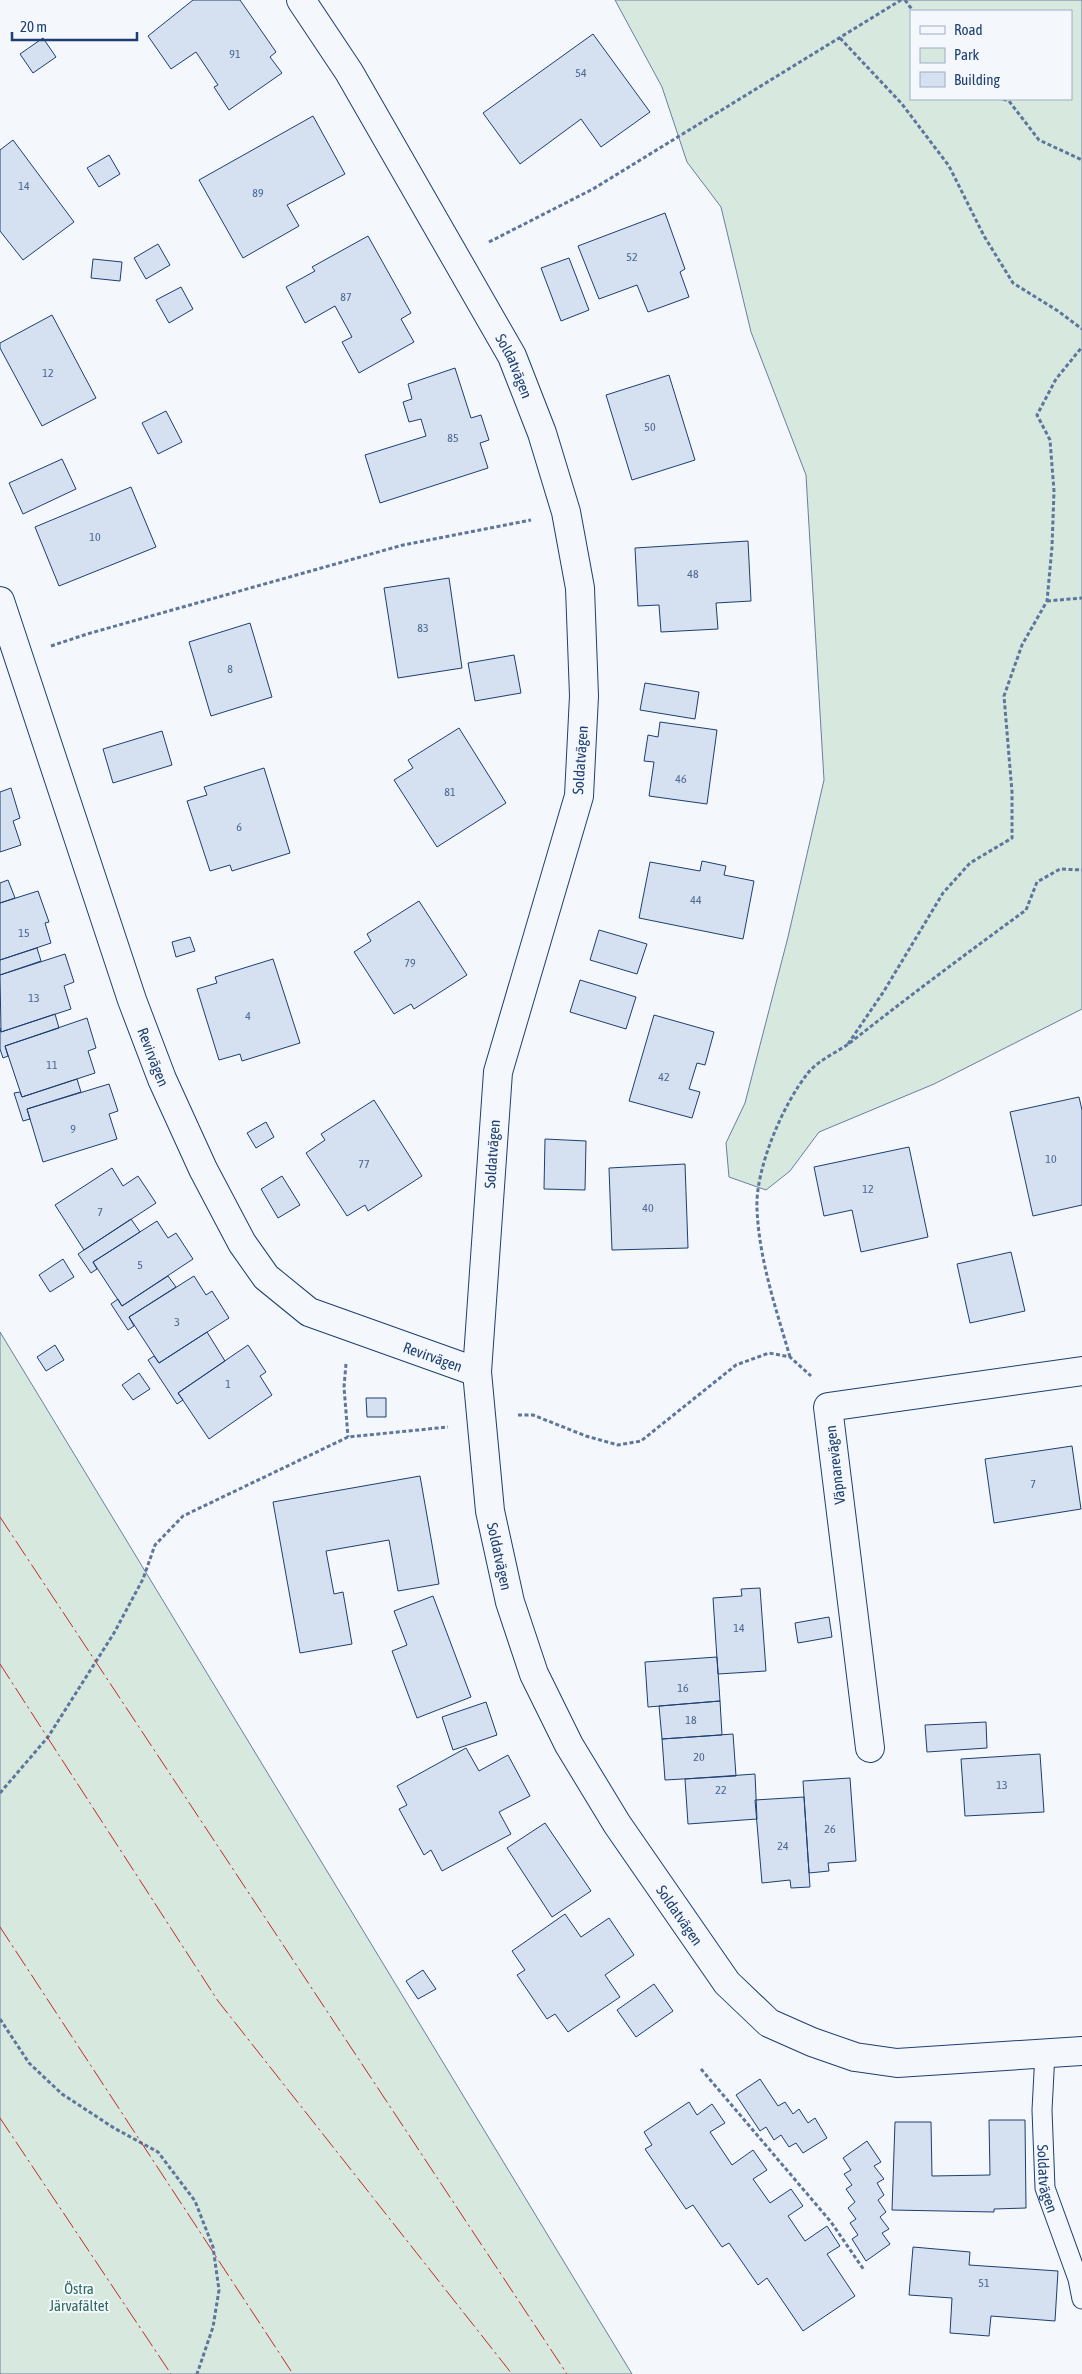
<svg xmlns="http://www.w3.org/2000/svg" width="1082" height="2374" font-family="'Asap Condensed',sans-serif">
<rect width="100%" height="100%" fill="#f4f7fb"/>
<!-- green -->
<path fill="#d7e8df" stroke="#687fa3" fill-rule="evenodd" d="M 615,0 L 1082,0 L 1082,1009 L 934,1084 L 819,1132 L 790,1171 L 766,1190 L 729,1177 L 726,1143 L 745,1103 L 788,937 L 824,780 L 806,475 L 751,332 L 721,207 L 687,162 L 662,87 ZM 911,11 L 1071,11 L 1071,99 L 911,99 Z
M 0,1332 L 48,1411 L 632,2374 L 0,2374 Z"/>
<!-- building -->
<path fill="#d5e0f0" stroke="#1d3f73" d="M 193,0 L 240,0 L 276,52 L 270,57 L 282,73 L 229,110 L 214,87 L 218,85 L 196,52 L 171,69 L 148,36 Z
M 593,34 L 650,112 L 601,147 L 581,119 L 520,164 L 483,113 Z
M 43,38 L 56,57 L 33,73 L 20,54 Z
M 313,116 L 345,174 L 287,205 L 299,226 L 243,258 L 199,180 Z
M 13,140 L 74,222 L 23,260 L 0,231 L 0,150 Z
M 109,155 L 120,174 L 99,187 L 87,168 Z
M 665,213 L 685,269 L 680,272 L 689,297 L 648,312 L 637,285 L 599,299 L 578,246 Z
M 368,236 L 411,313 L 401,319 L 414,342 L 359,373 L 342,342 L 352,337 L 335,306 L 305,323 L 286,287 L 315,271 L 312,267 Z
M 158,244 L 170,265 L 146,279 L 134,258 Z
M 569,258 L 589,310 L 561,321 L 541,268 Z
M 93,259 L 122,262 L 120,281 L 91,278 Z
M 181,287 L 193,309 L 169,323 L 156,300 Z
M 52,315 L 96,398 L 42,426 L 0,348 L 0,343 Z
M 455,368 L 471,418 L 481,415 L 489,440 L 480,443 L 488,468 L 380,503 L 365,455 L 426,436 L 421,419 L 409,422 L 403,402 L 412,399 L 408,384 Z
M 669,375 L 695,460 L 632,480 L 606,395 Z
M 166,411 L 182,442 L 158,454 L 142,423 Z
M 62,459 L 76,489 L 23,514 L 9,483 Z
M 131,487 L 156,547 L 59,586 L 35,527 Z
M 748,541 L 751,601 L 716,603 L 718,629 L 661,632 L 659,605 L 638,606 L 635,548 Z
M 449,578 L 462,668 L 398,678 L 384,588 Z
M 250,623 L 272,697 L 211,716 L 189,642 Z
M 514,655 L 521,693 L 475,701 L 468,663 Z
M 645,683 L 699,692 L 695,719 L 640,710 Z
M 660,722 L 717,730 L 707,804 L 649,796 L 654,762 L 644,761 L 648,735 L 658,737 Z
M 459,728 L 506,803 L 437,847 L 394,780 L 413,768 L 408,760 Z
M 162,731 L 172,765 L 113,783 L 103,749 Z
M 264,768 L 290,853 L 232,871 L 230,865 L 210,871 L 187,801 L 207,795 L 204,787 Z
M 11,788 L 20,818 L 13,821 L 21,845 L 0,852 L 0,792 Z
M 702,861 L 726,866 L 724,875 L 754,881 L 743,939 L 639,918 L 650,862 L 700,871 Z
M 8,880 L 15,898 L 0,903 L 0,883 Z
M 38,891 L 49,922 L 45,923 L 51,943 L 0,960 L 0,903 Z
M 419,901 L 467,975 L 414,1009 L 411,1004 L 394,1014 L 354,952 L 371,941 L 367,934 Z
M 599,930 L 647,944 L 637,974 L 590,960 Z
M 190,937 L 195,951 L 176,957 L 172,942 Z
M 37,948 L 41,961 L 0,975 L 0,960 Z
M 65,954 L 74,982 L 64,986 L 71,1009 L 1,1032 L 0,975 Z
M 273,959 L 300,1043 L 242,1061 L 240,1054 L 219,1060 L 197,989 L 217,983 L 215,977 Z
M 580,980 L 636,997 L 626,1029 L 570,1012 Z
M 55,1014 L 59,1028 L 5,1046 L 8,1056 L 3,1058 L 0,1049 L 0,1028 L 1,1032 Z
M 654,1015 L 714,1032 L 705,1065 L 697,1063 L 689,1089 L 700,1092 L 692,1118 L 629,1101 Z
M 87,1018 L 96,1048 L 88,1051 L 95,1073 L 22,1097 L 5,1046 Z
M 77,1079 L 81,1092 L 27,1109 L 30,1119 L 23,1121 L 14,1093 L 20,1092 L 22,1097 Z
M 109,1084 L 118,1111 L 109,1114 L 117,1139 L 43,1162 L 27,1109 Z
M 1079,1097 L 1082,1110 L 1082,1205 L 1033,1216 L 1010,1112 Z
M 374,1100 L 422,1176 L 368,1211 L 365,1205 L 347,1216 L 306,1153 L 325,1140 L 321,1134 Z
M 266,1122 L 274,1137 L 256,1148 L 247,1133 Z
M 545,1139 L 586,1141 L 585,1190 L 544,1189 Z
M 909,1147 L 928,1237 L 861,1252 L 852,1210 L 824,1216 L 814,1167 Z
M 685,1164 L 688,1248 L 612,1250 L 609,1168 Z
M 112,1168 L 123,1186 L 138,1176 L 156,1203 L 84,1250 L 55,1205 Z
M 282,1176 L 300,1205 L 278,1218 L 261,1189 Z
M 131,1219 L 140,1232 L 93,1262 L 97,1269 L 91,1273 L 78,1254 Z
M 157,1221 L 168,1238 L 176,1233 L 193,1259 L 122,1306 L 93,1262 Z
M 1011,1252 L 1025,1311 L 970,1323 L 957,1264 Z
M 63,1259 L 74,1277 L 50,1292 L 39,1275 Z
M 168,1276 L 176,1287 L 129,1317 L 134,1326 L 128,1330 L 111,1304 L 118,1299 L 122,1306 Z
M 194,1276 L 206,1295 L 212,1291 L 229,1318 L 159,1363 L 129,1317 Z
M 207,1332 L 225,1361 L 178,1393 L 183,1400 L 177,1404 L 148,1360 L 154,1356 L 159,1363 Z
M 55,1345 L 64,1360 L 46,1371 L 37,1357 Z
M 248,1345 L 266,1372 L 260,1376 L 272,1395 L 209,1439 L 178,1393 Z
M 139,1373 L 150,1389 L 133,1400 L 122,1385 Z
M 366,1398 L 386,1398 L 386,1417 L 367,1417 Z
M 1072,1446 L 1081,1509 L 994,1523 L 985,1459 Z
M 420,1476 L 439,1584 L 398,1591 L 389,1540 L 326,1551 L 334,1594 L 343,1592 L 352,1644 L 300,1653 L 273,1502 Z
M 760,1588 L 766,1671 L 718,1674 L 713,1598 L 742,1596 L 741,1589 Z
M 433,1596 L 471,1697 L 417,1718 L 392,1651 L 407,1645 L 394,1611 Z
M 829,1617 L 832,1637 L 798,1643 L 795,1623 Z
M 717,1657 L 720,1701 L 648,1707 L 645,1662 Z
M 720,1701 L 722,1735 L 662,1739 L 659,1706 Z
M 486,1702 L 497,1735 L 453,1750 L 442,1717 Z
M 986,1722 L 987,1748 L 927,1752 L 925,1725 Z
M 733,1734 L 736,1776 L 665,1780 L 662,1739 Z
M 466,1748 L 479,1771 L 508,1755 L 530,1796 L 499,1812 L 511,1834 L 442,1871 L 431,1850 L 424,1855 L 399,1809 L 407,1805 L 397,1786 Z
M 1040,1754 L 1044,1812 L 965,1816 L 961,1759 Z
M 755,1774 L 757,1819 L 688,1824 L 685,1779 Z
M 850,1778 L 856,1861 L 828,1863 L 829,1871 L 809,1873 L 803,1781 Z
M 804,1797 L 810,1887 L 791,1888 L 790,1880 L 762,1883 L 755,1800 Z
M 545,1823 L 591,1891 L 552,1917 L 507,1848 Z
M 565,1914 L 581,1937 L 609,1918 L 634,1955 L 605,1975 L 620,1997 L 568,2032 L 555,2014 L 547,2019 L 517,1975 L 525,1970 L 512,1951 Z
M 423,1970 L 436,1989 L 418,1999 L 406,1981 Z
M 654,1984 L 673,2011 L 636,2037 L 617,2010 Z
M 760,2079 L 778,2106 L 785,2102 L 793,2114 L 799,2109 L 808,2123 L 815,2118 L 827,2138 L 803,2153 L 796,2143 L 789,2147 L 781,2135 L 774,2140 L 766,2127 L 760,2131 L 736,2095 Z
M 689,2102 L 697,2115 L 712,2104 L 725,2123 L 710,2132 L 732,2165 L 753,2150 L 767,2170 L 753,2179 L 770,2203 L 791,2189 L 803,2206 L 788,2216 L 805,2241 L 827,2226 L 840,2246 L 827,2254 L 855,2296 L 803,2331 L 767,2278 L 758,2285 L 729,2243 L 722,2247 L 693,2205 L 686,2209 L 645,2149 L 652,2145 L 644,2132 Z
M 989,2120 L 1025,2120 L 1026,2208 L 994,2209 L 994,2212 L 892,2210 L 895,2122 L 931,2122 L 932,2176 L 990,2175 Z
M 867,2141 L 881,2162 L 874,2166 L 884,2179 L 877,2183 L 884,2195 L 878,2200 L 886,2212 L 880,2217 L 889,2229 L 882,2233 L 890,2244 L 866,2261 L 852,2239 L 858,2235 L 850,2223 L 856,2219 L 848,2208 L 855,2202 L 846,2189 L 852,2185 L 844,2174 L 851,2170 L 843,2158 Z
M 913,2247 L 970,2252 L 969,2265 L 1058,2271 L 1055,2321 L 991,2316 L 989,2336 L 950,2333 L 952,2298 L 909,2295 Z"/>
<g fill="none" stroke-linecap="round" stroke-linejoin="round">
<defs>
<g id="service">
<path id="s1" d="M 1045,2053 L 1042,2110 L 1045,2188 L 1078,2279 L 1082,2299"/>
</g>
<g id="minor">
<path id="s2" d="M 301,0 L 349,72 L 512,356 L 542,433 L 566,512 L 580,588 L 584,696 L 579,796 L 498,1072 L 477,1372 L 490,1511 L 510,1602 L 534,1674 L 569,1745 L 617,1824 L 727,1983 L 769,2023 L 812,2042 L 855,2057 L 897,2063 L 1082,2051"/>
<path id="s3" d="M 0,601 L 132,1000 L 162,1079 L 203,1169 L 242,1243 L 266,1277 L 309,1312 L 477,1372"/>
<path d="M 870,1748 L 828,1407 L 1082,1371"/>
</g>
</defs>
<!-- service casing -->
<use href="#service" stroke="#1d3f73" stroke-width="21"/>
<!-- minor casing -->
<use href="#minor" stroke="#1d3f73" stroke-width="30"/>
<!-- path -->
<path stroke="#5e769c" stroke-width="3" stroke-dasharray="4 2.5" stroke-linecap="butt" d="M 905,0 L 913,11
M 840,38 L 902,104 L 949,166 L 984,236 L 1013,283 L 1058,311 L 1082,329
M 1003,99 L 1009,101 L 1039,140 L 1082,160
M 489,242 L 593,189 L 901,0
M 1047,601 L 1082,598
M 51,646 L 87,634 L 403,545 L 531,520
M 848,1044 L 884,991 L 943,893 L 970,863 L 1012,838 L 1012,792 L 1004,696 L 1022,645 L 1047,601 L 1052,547 L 1054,491 L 1050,440 L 1037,415 L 1056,379 L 1082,347
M 790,1357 C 776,1309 759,1259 757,1209 C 755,1169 783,1104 808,1073 C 818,1060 838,1052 851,1042 C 908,997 967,953 1026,910 L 1037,882 L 1060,869 L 1082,870
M 346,1364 L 344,1387 L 348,1437
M 518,1415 L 533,1415 L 586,1436 L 618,1445 L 641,1441 L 736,1365 L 769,1353 L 790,1357 L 811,1376
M 0,1793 L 48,1737 L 114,1633 L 143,1579 L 155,1545 L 183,1516 L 348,1437 L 448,1427
M 0,2019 L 29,2063 L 62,2094 L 114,2128 L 158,2152 L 195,2201 L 213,2247 L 219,2290 L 213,2327 L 197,2374
M 701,2069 L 831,2222 L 864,2270"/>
<!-- service -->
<use href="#service" stroke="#f4f7fb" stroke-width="19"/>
<!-- minor -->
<use href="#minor" stroke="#f4f7fb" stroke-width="28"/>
<!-- power -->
<path stroke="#c62828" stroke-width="1" stroke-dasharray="18 4 2.5 4" stroke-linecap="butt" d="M 0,1517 L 567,2374
M 0,1664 L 218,2001 L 512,2374
M 0,1927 L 293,2374
M 0,2118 L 171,2374"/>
</g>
<g text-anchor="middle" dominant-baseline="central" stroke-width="4" stroke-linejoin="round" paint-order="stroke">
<!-- number labels -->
<g font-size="12" fill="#4b6792">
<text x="235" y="54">91</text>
<text x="581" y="73">54</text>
<text x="24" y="186">14</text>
<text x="258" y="193">89</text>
<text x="632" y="257">52</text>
<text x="346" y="297">87</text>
<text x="48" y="373">12</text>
<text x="650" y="427">50</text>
<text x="453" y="438">85</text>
<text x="95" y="537">10</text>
<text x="693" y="574">48</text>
<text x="423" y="628">83</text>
<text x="230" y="669">8</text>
<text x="681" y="779">46</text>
<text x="450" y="792">81</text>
<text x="239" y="827">6</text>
<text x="696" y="900">44</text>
<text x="24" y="933">15</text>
<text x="410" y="963">79</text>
<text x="34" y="998">13</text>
<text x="248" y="1016">4</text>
<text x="52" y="1065">11</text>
<text x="664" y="1077">42</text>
<text x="73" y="1129">9</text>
<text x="1051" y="1159">10</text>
<text x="364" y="1164">77</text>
<text x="868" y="1189">12</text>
<text x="648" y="1208">40</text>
<text x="100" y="1212">7</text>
<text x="140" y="1265">5</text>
<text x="177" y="1322">3</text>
<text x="228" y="1384">1</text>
<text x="1033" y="1484">7</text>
<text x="739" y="1628">14</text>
<text x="683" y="1688">16</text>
<text x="691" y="1720">18</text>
<text x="699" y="1757">20</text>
<text x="1002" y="1785">13</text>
<text x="721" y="1790">22</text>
<text x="830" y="1829">26</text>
<text x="783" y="1846">24</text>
<text x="984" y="2283">51</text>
</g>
<!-- street labels -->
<g font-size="15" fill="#1d3f73" stroke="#f4f7fb">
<text stroke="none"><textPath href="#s2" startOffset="424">Soldatvägen</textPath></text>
<text transform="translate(580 760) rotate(-86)">Soldatvägen</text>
<text stroke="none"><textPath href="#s3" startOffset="481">Revirvägen</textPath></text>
<text transform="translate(492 1154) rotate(-86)">Soldatvägen</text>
<text stroke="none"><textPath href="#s3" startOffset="916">Revirvägen</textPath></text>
<text transform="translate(835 1465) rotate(-97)">Väpnarevägen</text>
<text stroke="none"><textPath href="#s2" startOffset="1639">Soldatvägen</textPath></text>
<text stroke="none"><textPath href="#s2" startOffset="2044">Soldatvägen</textPath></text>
<text stroke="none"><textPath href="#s1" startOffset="126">Soldatvägen</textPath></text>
</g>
<!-- park labels -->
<g font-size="15" fill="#2c6c60" stroke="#f4f7fb">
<text x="79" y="2288">Östra<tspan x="79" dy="17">Järvafältet</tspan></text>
</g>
</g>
<!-- legend -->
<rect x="910" y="10" width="162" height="90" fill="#f4f7fb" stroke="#9eadc5"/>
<rect x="920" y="26" width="25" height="8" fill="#f4f7fb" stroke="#9eadc5"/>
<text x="954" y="35" font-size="15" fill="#1d3f73">Road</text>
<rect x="920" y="48" width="25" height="15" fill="#d7e8df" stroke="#9eadc5"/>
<text x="954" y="60" font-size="15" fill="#1d3f73">Park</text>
<rect x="920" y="72" width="25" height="15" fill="#d5e0f0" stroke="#9eadc5"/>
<text x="954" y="85" font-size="15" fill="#1d3f73">Building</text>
<!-- scale -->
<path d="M12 32v8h125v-8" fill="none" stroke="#1d3f73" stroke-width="2.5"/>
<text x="20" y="32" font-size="15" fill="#1d3f73" stroke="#f4f7fb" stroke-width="4" paint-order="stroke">20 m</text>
</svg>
